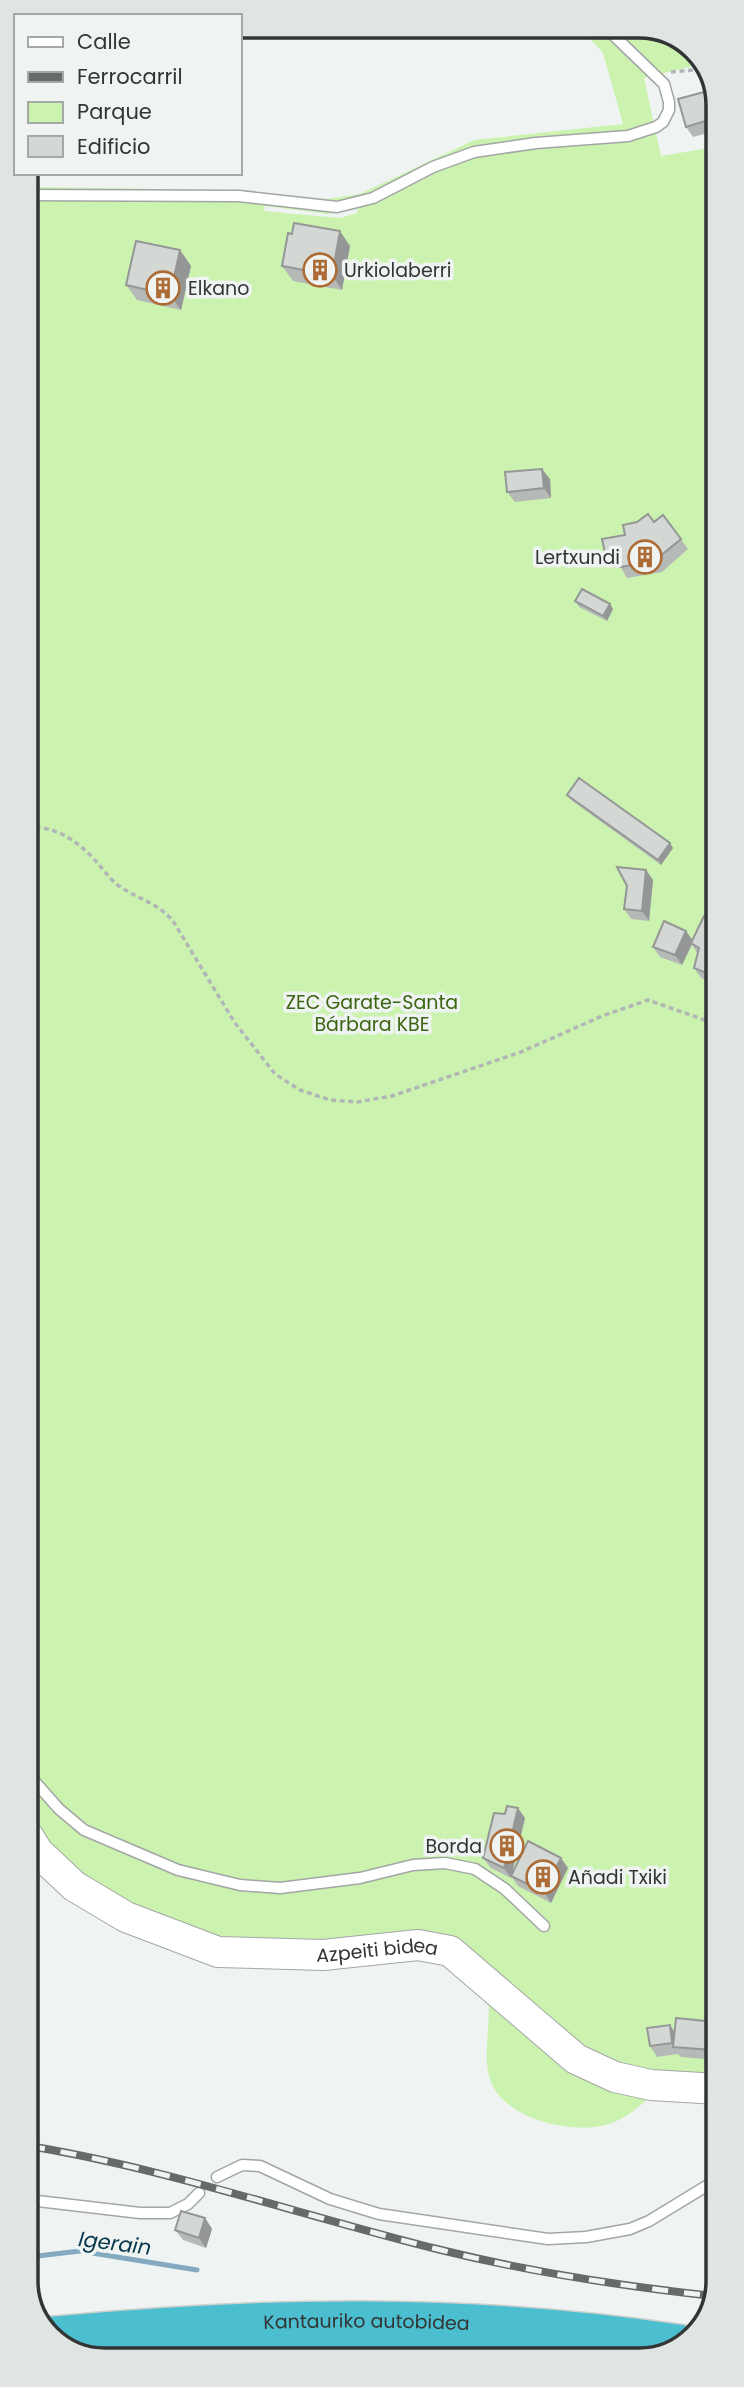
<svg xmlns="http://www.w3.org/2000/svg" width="744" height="2387" font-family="Poppins,sans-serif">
<rect width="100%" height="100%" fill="#eff4f3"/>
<!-- green -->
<path fill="#ccf2b0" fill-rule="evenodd" d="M 578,26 L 644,26 L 691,46 L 702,64 L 644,78 L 661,156 L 715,147 L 718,2075 L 678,2071 C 659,2088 636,2114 612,2123 C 575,2137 499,2119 489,2076 C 482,2047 494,2014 486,1985 C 483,1976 476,1966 472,1957 L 262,1949 L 174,1929 L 76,1872 L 50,1844 L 28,1807 L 26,187 L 234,190 L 327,199 L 360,194 L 474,140 L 623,124 L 603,53 ZM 265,206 L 328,214 L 358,209 L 357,213 L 340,218 L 264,211 Z"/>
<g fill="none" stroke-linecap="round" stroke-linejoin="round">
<!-- stream -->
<path stroke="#83aac0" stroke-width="5" d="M 29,2257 L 80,2251 L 197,2270"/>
<defs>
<path id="lane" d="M 27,195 L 239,196 L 337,207 L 373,198 L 433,167 L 474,152 L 536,143 L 628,136 L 656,127 L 663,122 L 669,110 L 669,102 L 664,84 L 604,26
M 28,1774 L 59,1809 L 84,1830 L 178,1870 L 240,1885 L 280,1888 L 360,1878 L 413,1865 L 445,1863 L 475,1869 L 505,1889 L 544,1926
M 217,2177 L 242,2165 L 260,2166 L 330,2199 L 379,2214 L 548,2239 L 586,2237 L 630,2229 L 649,2221 L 718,2179
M 29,2200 L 140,2213 L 170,2213 L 188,2204 L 199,2193"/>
<g id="secondary">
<path id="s1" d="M 28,1836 L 38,1852 L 74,1886 L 126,1917 L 218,1952 L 323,1955 L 418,1945 L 450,1951 L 576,2059 L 615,2077 L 651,2085 L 718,2089"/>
</g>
<g id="highway">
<path id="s2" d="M 50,2336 C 263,2316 469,2312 681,2344"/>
<path d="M 96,2359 C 221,2347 348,2344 473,2349 C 507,2350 541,2355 574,2359"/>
</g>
</defs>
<!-- lane casing -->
<use href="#lane" stroke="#a2a6a5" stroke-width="13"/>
<!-- secondary casing -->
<use href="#secondary" stroke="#a2a6a5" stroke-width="32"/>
<!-- highway casing -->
<use href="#highway" stroke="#cecfcf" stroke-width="41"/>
<!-- path -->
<path stroke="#b2b6b6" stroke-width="3.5" stroke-dasharray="5 3.5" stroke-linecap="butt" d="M 671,72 L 705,69
M 27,827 C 54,826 75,839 93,858 C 102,867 109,879 119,886 C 138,899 158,903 173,921 L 235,1023 L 275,1074 L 300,1090 L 330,1100 L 357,1102 L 392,1096 L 521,1052 L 602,1016 L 648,1000 L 716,1024"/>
<!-- lane -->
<use href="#lane" stroke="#fff" stroke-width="10"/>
<!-- secondary -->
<use href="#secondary" stroke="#fff" stroke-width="30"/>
<!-- highway -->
<use href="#highway" stroke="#4bbfcf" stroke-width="38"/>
<defs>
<path id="rail" d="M 29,2146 C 169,2169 303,2216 441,2250 C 530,2272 621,2286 713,2296"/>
</defs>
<!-- rail casing -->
<use href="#rail" stroke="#676a6a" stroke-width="8"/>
<!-- rail -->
<use href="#rail" stroke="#eff4f3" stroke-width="5" stroke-dasharray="16" stroke-linecap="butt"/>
</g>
<!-- wall -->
<path fill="#b5bab7" d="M 715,89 L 715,131 L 693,137 L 686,127 Z
M 350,246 L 342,290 L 293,281 L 282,266 Z
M 180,250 L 191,266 L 181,310 L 137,300 L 126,285 Z
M 550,479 L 551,498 L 515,502 L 507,492 Z
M 663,515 L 688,549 L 662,572 L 627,578 L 620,566 L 613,568 L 606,557 L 625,535 L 654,522 Z
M 575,601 L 610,604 L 613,609 L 607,621 L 579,607 Z
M 567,795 L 673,848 L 661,865 L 571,800 Z
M 646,870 L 653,880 L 649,921 L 631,919 L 624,909 Z
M 716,920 L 716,984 L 701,978 L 694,968 L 698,954 L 692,945 L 682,965 L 660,957 L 653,947 L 686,931 L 692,940 Z
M 525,1818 L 512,1873 L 568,1868 L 551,1903 L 518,1886 L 511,1876 L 511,1878 L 491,1868 L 483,1858 Z
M 715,2022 L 717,2025 L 717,2060 L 681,2057 L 678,2054 L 657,2057 L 650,2046 L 675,2032 Z
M 205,2218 L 212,2229 L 206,2248 L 183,2240 L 175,2230 Z"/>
<!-- shaded-wall -->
<path fill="#949795" d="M 340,231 L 350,246 L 342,290 L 332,275 Z
M 180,250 L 191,266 L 181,310 L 170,295 Z
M 542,469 L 550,479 L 551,498 L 544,488 Z
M 610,604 L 613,609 L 607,621 L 603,616 Z
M 670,843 L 673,848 L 661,865 L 658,860 Z
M 646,870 L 653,880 L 649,921 L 642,911 Z
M 686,931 L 693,941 L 682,965 L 675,955 Z
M 518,1808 L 525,1818 L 511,1878 L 504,1868 Z
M 561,1858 L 568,1868 L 551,1903 L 544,1892 Z
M 715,2022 L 717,2025 L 717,2056 L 713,2050 Z
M 670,2025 L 677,2036 L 674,2047 L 672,2043 Z
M 205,2218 L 212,2229 L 206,2248 L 199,2238 Z"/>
<!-- building -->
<path fill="#d3d8d5" stroke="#949795" stroke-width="2" d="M 715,89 L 715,118 L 686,127 L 678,99 Z
M 294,223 L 340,231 L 332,275 L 282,266 L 288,233 L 292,234 Z
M 136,241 L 180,250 L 170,295 L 126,285 Z
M 542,469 L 544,488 L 507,492 L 505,472 Z
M 648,514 L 654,522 L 663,515 L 681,539 L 654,561 L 620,567 L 617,555 L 606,557 L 602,539 L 625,535 L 623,525 L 637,522 Z
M 582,589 L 610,604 L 603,616 L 575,601 Z
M 579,778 L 670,843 L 658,860 L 567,795 Z
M 617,867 L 646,870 L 642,911 L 624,909 L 627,886 Z
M 704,916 L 716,920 L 716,977 L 694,968 L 699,948 L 691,943 Z
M 664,921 L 686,931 L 675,955 L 653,947 Z
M 507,1806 L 518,1808 L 504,1868 L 483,1858 L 494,1813 L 505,1814 Z
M 528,1841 L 561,1858 L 544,1892 L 511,1876 Z
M 676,2018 L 715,2022 L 713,2050 L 673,2047 Z
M 670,2025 L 672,2043 L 650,2046 L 647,2028 Z
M 181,2211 L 205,2218 L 199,2238 L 175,2230 Z"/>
<!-- icons -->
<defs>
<symbol id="building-ring" viewBox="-11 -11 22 22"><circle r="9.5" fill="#eff4f3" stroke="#ad6b36" stroke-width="1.5"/><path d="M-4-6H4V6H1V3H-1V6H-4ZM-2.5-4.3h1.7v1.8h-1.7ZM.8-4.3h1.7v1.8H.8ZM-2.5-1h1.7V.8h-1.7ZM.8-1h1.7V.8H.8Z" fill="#ad6b36"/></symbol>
</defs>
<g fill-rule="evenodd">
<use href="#building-ring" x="301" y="251" width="38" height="38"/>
<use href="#building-ring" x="144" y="269" width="38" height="38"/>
<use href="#building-ring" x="626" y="538" width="38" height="38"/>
<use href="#building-ring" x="488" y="1827" width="38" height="38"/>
<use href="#building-ring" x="524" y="1858" width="38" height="38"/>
</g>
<g text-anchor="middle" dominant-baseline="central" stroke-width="7" stroke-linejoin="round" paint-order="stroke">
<!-- poi labels -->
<g font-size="19" fill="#333535" stroke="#eff4f3" text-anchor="start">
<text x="344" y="270">Urkiolaberri</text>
<text x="188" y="288">Elkano</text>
<text x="620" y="557" text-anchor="end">Lertxundi</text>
<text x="482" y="1846" text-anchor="end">Borda</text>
<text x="568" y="1877">Añadi Txiki</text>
</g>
<!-- park labels -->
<g font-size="19" fill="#3c6511" stroke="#eff4f3">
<text x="372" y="1002">ZEC Garate-Santa<tspan x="372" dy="22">Bárbara KBE</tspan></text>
</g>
<!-- street labels -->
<g font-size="19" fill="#333535" stroke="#eff4f3">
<text stroke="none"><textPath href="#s1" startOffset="387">Azpeiti bidea</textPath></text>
<text stroke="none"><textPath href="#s2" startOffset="317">Kantauriko autobidea</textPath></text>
</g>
<!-- water labels -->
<g font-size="21" font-style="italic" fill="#07354a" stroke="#eff4f3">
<text transform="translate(115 2243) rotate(7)">Igerain</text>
</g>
</g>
<!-- crop -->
<path d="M0 0H744V2387H0ZM105 38H639A67 67 0 0 1 706 105V2281A67 67 0 0 1 639 2348H105A67 67 0 0 1 38 2281V105A67 67 0 0 1 105 38Z" fill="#e0e5e4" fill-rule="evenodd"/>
<path fill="none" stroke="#333535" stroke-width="3.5" d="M105 38H639A67 67 0 0 1 706 105V2281A67 67 0 0 1 639 2348H105A67 67 0 0 1 38 2281V105A67 67 0 0 1 105 38Z"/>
<!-- legend -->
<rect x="14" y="14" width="228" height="161" fill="#eff4f3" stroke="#a4a8a7" stroke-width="2"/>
<rect x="28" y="37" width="35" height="10" fill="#ffffff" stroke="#a4a8a7" stroke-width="2"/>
<text x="77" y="49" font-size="21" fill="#333535">Calle</text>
<rect x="28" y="72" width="35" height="10" fill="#676a6a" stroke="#a4a8a7" stroke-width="2"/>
<text x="77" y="84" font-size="21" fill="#333535">Ferrocarril</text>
<rect x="28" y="102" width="35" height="21" fill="#ccf2b0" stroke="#a4a8a7" stroke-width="2"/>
<text x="77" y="119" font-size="21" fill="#333535">Parque</text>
<rect x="28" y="136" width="35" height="21" fill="#d3d8d5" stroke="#a4a8a7" stroke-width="2"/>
<text x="77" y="154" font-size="21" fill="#333535">Edificio</text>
</svg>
